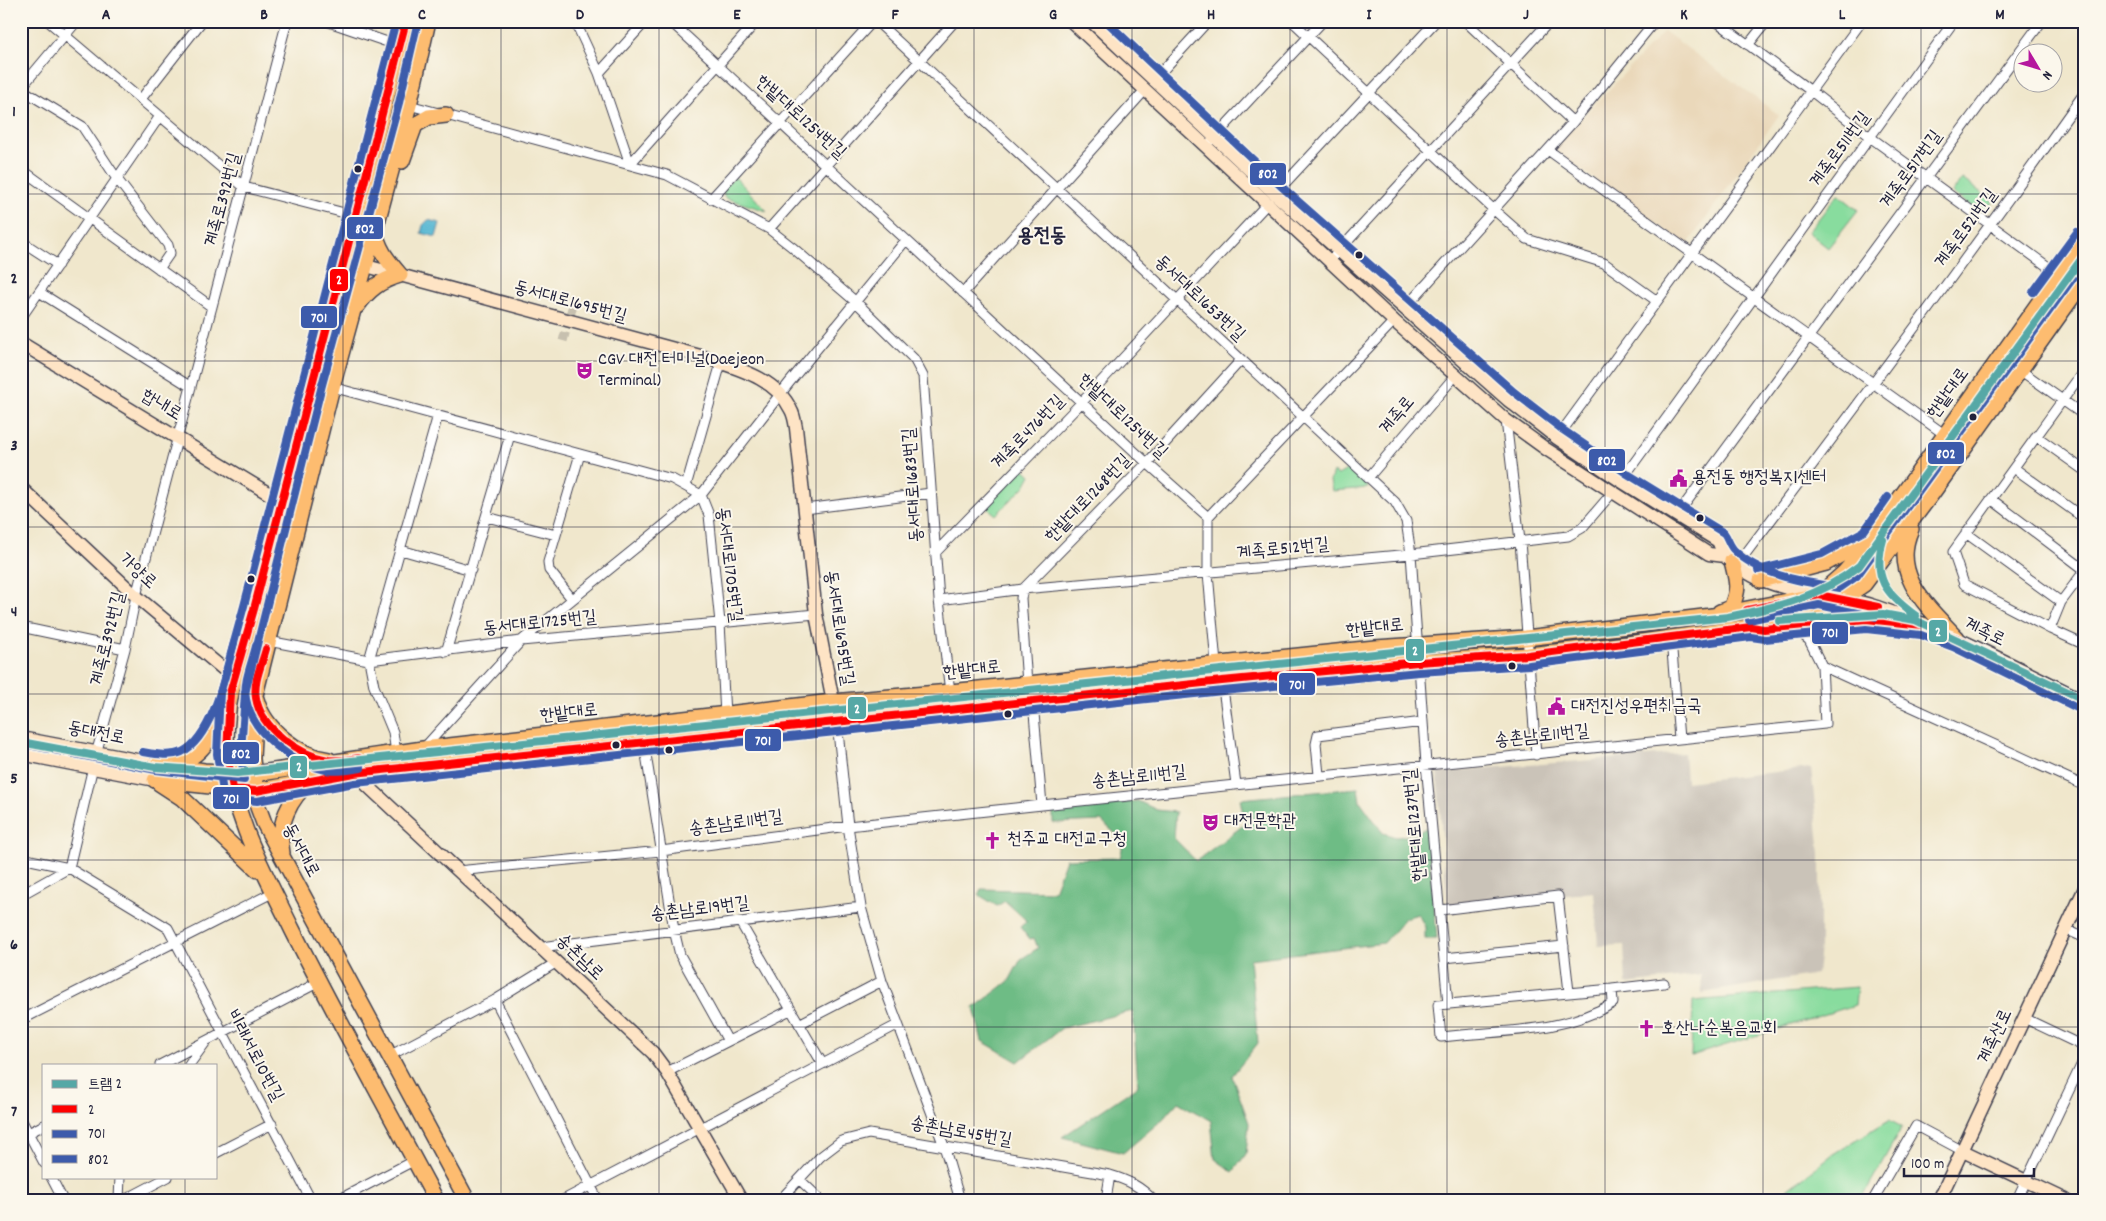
<svg xmlns="http://www.w3.org/2000/svg" width="2106" height="1221" font-family="Dekko,'Poor Story',sans-serif">
<rect width="100%" height="100%" fill="#fbf7ec"/>
<filter id="ink" filterUnits="userSpaceOnUse"><feTurbulence type="fractalNoise" baseFrequency=".02" numOctaves="2"/><feDisplacementMap in="SourceGraphic" scale="10" xChannelSelector="R" yChannelSelector="G"/><feConvolveMatrix kernelMatrix="1 2 1 2 8 2 1 2 1" color-interpolation-filters="sRGB"/></filter>
<filter id="wash" filterUnits="userSpaceOnUse"><feTurbulence type="fractalNoise" baseFrequency=".0096" numOctaves="4" result="noise"/><feDisplacementMap in="SourceGraphic" scale="20" xChannelSelector="R" yChannelSelector="G"/><feGaussianBlur stdDeviation="1.12" result="paint"/><feColorMatrix in="noise" values="0 0 0 0 0 0 0 0 0 0 0 0 0 0 0 0 0 1.4 0 .05"/><feComposite in="paint" operator="in"/></filter>
<g filter="url(#wash)">
<rect width="100%" height="100%" fill="#f0e7cc"/>
<!-- built -->
<path fill="#ead8ba" d="M 1664,31 L 1779,115 L 1687,245 L 1553,149 Z"/>
<!-- industrial -->
<path fill="#cac3b8" d="M 1684,753 L 1686,782 L 1811,768 L 1820,854 L 1820,947 L 1817,974 L 1702,993 L 1701,975 L 1626,984 L 1624,945 L 1598,946 L 1594,892 L 1448,908 L 1437,772 Z"/>
<!-- green -->
<path fill="#88dc9e" stroke="#557f6c" d="M 735,177 L 767,211 L 725,198 L 722,189 Z
M 1962,179 L 1993,201 L 1983,215 L 1952,193 Z
M 1838,194 L 1858,210 L 1828,248 L 1808,232 Z
M 1020,465 L 1031,475 L 1025,486 L 996,515 L 982,503 Z
M 1350,468 L 1367,485 L 1368,488 L 1332,491 L 1330,481 L 1333,472 L 1338,475 Z
M 1857,987 L 1855,1005 L 1691,1056 L 1693,1001 Z
M 1889,1120 L 1902,1127 L 1861,1200 L 1774,1200 L 1833,1154 Z"/>
<!-- forest -->
<path fill="#6ebc85" stroke="#486f60" d="M 1358,788 L 1360,801 L 1383,833 L 1396,837 L 1414,835 L 1427,827 L 1437,939 L 1425,939 L 1425,927 L 1418,914 L 1405,918 L 1384,943 L 1250,959 L 1258,1043 L 1232,1076 L 1249,1123 L 1246,1154 L 1233,1172 L 1215,1159 L 1211,1121 L 1178,1102 L 1163,1119 L 1123,1153 L 1062,1137 L 1138,1086 L 1133,1011 L 1062,1028 L 1018,1062 L 982,1041 L 974,1008 L 1009,981 L 1021,959 L 1038,948 L 1034,938 L 1029,939 L 1020,927 L 1027,921 L 1005,901 L 997,906 L 979,895 L 981,889 L 1054,891 L 1066,859 L 1120,858 L 1124,841 L 1101,821 L 1053,823 L 1053,809 L 1138,801 L 1157,810 L 1176,812 L 1174,838 L 1196,861 L 1245,824 L 1240,799 Z"/>
<!-- water -->
<path fill="#52b5d1" stroke="#3a6c86" d="M 428,220 L 440,223 L 436,237 L 421,233 L 423,225 Z"/>
</g>
<g filter="url(#ink)">
<g fill="none" stroke-linecap="round" stroke-linejoin="round">
<!-- street-tunnel -->
<path stroke="#c7c0af" stroke-width="9" stroke-dasharray="9 4.5" stroke-linecap="butt" d="M 563,341 L 574,301"/>
<defs>
<path id="street" d="M 48,21 L 244,187 L 356,216
M 326,21 L 399,46
M 575,21 L 599,73 L 630,164 L 757,21
M 670,21 L 1147,463 L 1208,517 L 1208,573 L 1216,664
M 876,21 L 1395,502 L 1406,521 L 1411,554 L 1426,764 L 1448,1004
M 1292,21 L 1493,209 L 1527,239 L 1604,263 L 1657,301
M 1465,21 L 1573,122
M 1716,21 L 1811,91 L 1870,137 L 2058,274
M 1748,45 L 1767,21
M 599,73 L 646,21
M 1153,81 L 1208,21
M 21,88 L 77,21
M 21,89 L 82,126 L 117,179 L 168,245 L 170,253 L 159,269
M 141,99 L 202,21
M 409,105 L 667,175 L 769,229 L 792,247 L 856,302 L 914,359 L 923,376 L 939,600 L 950,692
M 1212,140 L 1323,21
M 1548,150 L 1944,434
M 21,169 L 212,307
M 1275,194 L 1436,21
M 711,199 L 873,21
M 769,229 L 955,21
M 21,241 L 58,265
M 1335,255 L 1550,21
M 39,292 L 191,387
M 963,293 L 1146,89
M 1404,309 L 1573,122 L 1655,21
M 21,318 L 160,116
M 2085,369 L 1953,552 L 1964,584 L 2050,629 L 2085,645
M 2020,370 L 2085,416
M 332,387 L 672,479 L 701,495
M 1506,420 L 1520,541 L 1536,755
M 2036,436 L 2085,471
M 1557,438 L 1862,21
M 2014,468 L 2085,519
M 1368,478 L 1455,376
M 1621,481 L 1954,21
M 686,486 L 721,363
M 701,495 L 709,515 L 720,623 L 725,715
M 1991,499 L 2085,570
M 805,509 L 931,493
M 1677,515 L 2042,21
M 487,517 L 556,535
M 1208,517 L 1394,321
M 1966,533 L 2061,602
M 401,550 L 471,570
M 935,553 L 1082,402 L 1267,204
M 1737,565 C 1855,409 1972,252 2085,92
M 572,599 L 549,570 L 548,562 L 580,454
M 939,600 L 1023,589 L 1411,554 L 1568,536 L 1582,528 L 1612,493
M 21,627 L 125,649
M 1793,628 L 1809,640 L 1822,666
M 2050,629 L 2061,602 L 2085,570
M 1671,638 L 1679,739
M 268,641 L 369,660 L 521,641 L 816,614
M 446,652 L 510,435
M 1222,681 L 1236,784
M 1027,684 L 1021,598 L 1023,589 L 1147,463 L 1241,360
M 1033,702 L 1042,805
M 837,722 L 848,826 L 861,907 L 882,981 L 944,1146 L 960,1200
M 644,742 L 674,930 L 680,955 L 728,1041
M 423,749 L 521,641 L 701,495 L 789,383 L 906,240
M 396,753 L 393,732 L 374,686 L 369,660 L 438,415
M 1319,775 L 1316,744 L 1318,735 L 1423,722
M 21,858 L 69,868 L 168,928 L 311,1200
M 457,871 L 661,851 L 848,826 L 1042,805 L 1825,724 L 1822,666 L 2085,786
M 21,895 L 69,868 L 96,754 L 125,649 L 136,596 L 287,21
M 1440,910 L 1558,896 L 1569,992
M 740,922 L 822,1063
M 2065,929 L 2085,938
M 543,948 L 548,946 L 861,907
M 1444,958 L 1564,946
M 1612,989 L 1438,1005 L 1441,1037 C 1498,1030 1563,1034 1613,1003 L 1612,989 L 1664,983
M 495,1000 L 598,1200
M 2024,1018 L 2085,1047
M 21,1020 L 274,892
M 799,1024 L 882,981
M 391,1055 L 495,1000 L 557,962
M 160,1065 L 319,982
M 189,1065 L 205,1043
M 667,1072 L 790,1010
M 21,1119 L 44,1163
M 21,1137 L 44,1125
M 216,1153 L 272,1124
M 51,1177 L 63,1200
M 800,1180 L 821,1200
M 119,1200 L 120,1177
M 124,1200 L 168,1177
M 338,1200 L 415,1160
M 563,1200 L 897,1025
M 780,1200 L 820,1157 L 841,1141 L 869,1134 L 1110,1175 C 1127,1180 1140,1186 1153,1200
M 1106,1200 L 1110,1175
M 1873,1200 L 1916,1126 L 1963,1151
M 2017,1200 L 2085,1057"/>
<path id="secondary" d="M 1071,21 L 1394,321 L 1506,420 L 1546,449 L 1709,554 L 1725,556
M 1091,21 L 1275,194 L 1508,400 L 1557,438 L 1621,481 L 1718,541 C 1720,545 1722,550 1724,555 C 1729,562 1753,577 1762,580 C 1799,595 1840,594 1877,607 C 1949,631 2017,668 2085,701
M 344,260 L 704,357 C 735,368 776,377 791,410 C 794,415 795,422 796,428 L 816,614 L 837,722
M 21,343 L 281,501
M 21,488 L 136,596 L 234,678
M 21,738 L 158,764
M 21,754 L 155,780
M 354,773 L 653,1053 L 667,1072 L 741,1200
M 1963,1151 L 2066,1200
M 1939,1200 L 2085,888"/>
<path id="primary" d="M 406,21 L 254,609 C 241,656 222,704 227,753 C 233,819 264,871 292,929 C 338,1021 388,1110 436,1200
M 428,21 L 409,105 L 332,387 L 255,695 L 252,759 L 258,807 L 264,823 L 467,1200
M 402,161 L 415,125 L 429,117 L 446,115
M 357,306 C 369,289 380,281 400,275 C 388,261 376,247 375,228
M 1911,529 C 1890,575 1928,607 1957,638
M 1761,580 L 1826,563 L 1867,540
M 1720,612 L 1731,608 C 1740,589 1737,581 1732,561
M 1794,626 L 1866,619 L 1923,625
M 256,699 C 264,729 298,756 329,760
M 173,763 C 204,760 215,729 225,704
M 158,764 L 204,771 L 254,774 L 423,749 L 832,702 L 950,692 L 1375,648 L 1526,638 L 1712,616 L 1819,595 L 1844,573 L 1859,556 L 2085,238
M 155,780 L 256,791 L 354,773 L 1222,681 L 1418,662 L 1528,655 L 1627,644 L 1786,622 L 1816,612 L 1842,599 L 1864,584 L 1933,492 L 2085,279
M 159,783 L 182,798 L 258,870
M 282,853 C 277,825 289,798 311,781"/>
</defs>
<!-- street casing -->
<use href="#street" stroke="#414051" stroke-width="11"/>
<!-- secondary casing -->
<use href="#secondary" stroke="#414051" stroke-width="15"/>
<!-- primary casing -->
<use href="#primary" stroke="#414051" stroke-width="18"/>
<!-- street -->
<use href="#street" stroke="#fff" stroke-width="9"/>
<!-- secondary -->
<use href="#secondary" stroke="#fee4c5" stroke-width="12"/>
<!-- primary -->
<use href="#primary" stroke="#fdbc6f" stroke-width="15"/>
<defs>
<path id="bus-1" d="M 406,21 L 254,609 L 230,693 L 227,753 L 233,789 L 256,791 L 354,773 L 1222,681 L 1418,662 L 1528,655 L 1751,627 L 1764,629 L 1866,619 L 1923,625 L 1957,638 L 2085,701
M 1747,610 L 1819,595 L 1878,607
M 266,649 C 262,664 253,682 256,698 C 261,729 299,755 328,760 C 339,761 349,760 359,758"/>
<path id="bus-2" d="M 396,21 L 244,606 L 220,693 L 217,754 L 223,792 L 229,798 L 257,801 L 355,783 L 1223,691 L 1419,672 L 1529,665 L 1751,637 L 1765,639 L 1866,629 L 1921,635 L 1953,647 L 2081,710
M 1749,620 L 1819,605 L 1876,617
M 256,646 C 252,663 243,682 246,699 C 252,734 293,764 326,770 C 338,772 349,770 361,768"/>
<path id="bus-3" d="M 1106,21 L 1282,187 L 1514,392 L 1563,430 L 1626,473 L 1724,533 C 1728,538 1729,545 1734,550 C 1760,576 1805,582 1840,588 L 1857,576 L 2077,273
M 2033,292 L 2077,232
M 1758,570 L 1822,554 L 1864,531 L 1888,497
M 23,744 L 156,770 L 244,780 L 241,752 L 245,693 L 322,385 L 399,103 L 418,21
M 143,752 C 155,754 170,757 182,752 C 212,738 226,673 234,643"/>
</defs>
<!-- bus-1 casing -->
<use href="#bus-1" stroke="#fbf7ec" stroke-width="11"/>
<!-- bus-2 casing -->
<use href="#bus-2" stroke="#fbf7ec" stroke-width="11"/>
<!-- bus-3 casing -->
<use href="#bus-3" stroke="#fbf7ec" stroke-width="11"/>
<!-- bus-1 -->
<use href="#bus-1" stroke="#f00" stroke-width="8"/>
<!-- bus-2 -->
<use href="#bus-2" stroke="#3d5bab" stroke-width="8"/>
<!-- bus-3 -->
<use href="#bus-3" stroke="#3d5bab" stroke-width="8"/>
<defs>
<path id="tram-1" d="M 1883,540 C 1872,578 1886,594 1916,616
M 1779,621 L 1883,614 L 1915,620 L 2085,700
M 21,742 L 155,767 L 237,773 L 1728,617 C 1778,607 1818,598 1859,566 L 2085,254"/>
</defs>
<!-- tram-1 casing -->
<use href="#tram-1" stroke="#fbf7ec" stroke-width="11"/>
<!-- tram-1 -->
<use href="#tram-1" stroke="#56a8a6" stroke-width="8"/>
</g>
</g>
<!-- grid -->
<path fill="none" stroke="#22223b" stroke-width="1" stroke-opacity="0.55" d="M 185,21 L 185,1065M 343,21 L 343,1200M 501,21 L 501,1200M 659,21 L 659,1200M 816,21 L 816,1200M 974,21 L 974,1200M 1132,21 L 1132,1200M 1290,21 L 1290,1200M 1447,21 L 1447,1200M 1605,21 L 1605,1200M 1763,21 L 1763,1200M 1921,21 L 1921,1200M 21,194 L 2085,194M 21,361 L 2085,361M 21,527 L 2085,527M 21,694 L 2085,694M 21,860 L 2085,860M 21,1027 L 2085,1027M 185,1177 L 185,1200"/>
<!-- icons -->
<defs>
<symbol id="theatre-bare" viewBox="-9 -9 18 18"><path d="M-5-5.5Q0-4 5-5.5V0Q5 5 0 6Q-5 5-5 0ZM-3.3-2.5H-1v1.5H-3.3ZM1-2.5H3.3v1.5H1ZM-2.8 1Q0 5.5 2.8 1Z" fill="#b5179e" stroke="#fbf7ec" stroke-width="2.5" paint-order="stroke"/></symbol>
<symbol id="civic-bare" viewBox="-9 -9 18 18"><path d="M-.6-6.5H3V-4.5H.6V-3L4-1V1h2V6H-6V1h2V-1L-.6-3ZM-1.2 2.5V6h2.4V2.5Z" fill="#b5179e" stroke="#fbf7ec" stroke-width="2.5" paint-order="stroke"/></symbol>
<symbol id="church-bare" viewBox="-9 -9 18 18"><path d="M-1.2-6h2.4v3.5h3.3v2.4h-3.3V6h-2.4V-.1h-3.3v-2.4h3.3Z" fill="#b5179e" stroke="#fbf7ec" stroke-width="2.5" paint-order="stroke"/></symbol>
</defs>
<g fill-rule="evenodd">
<use href="#theatre-bare" x="572" y="358" width="25" height="25"/>
<use href="#civic-bare" x="1666" y="466" width="25" height="25"/>
<use href="#civic-bare" x="1544" y="694" width="25" height="25"/>
<use href="#theatre-bare" x="1198" y="810" width="25" height="25"/>
<use href="#church-bare" x="980" y="828" width="25" height="25"/>
<use href="#church-bare" x="1634" y="1016" width="25" height="25"/>
</g>
<!-- markers -->
<g fill="#22223b" stroke="#fbf7ec" stroke-width="2">
<circle cx="358" cy="169" r="4.5"/>
<circle cx="1359" cy="255" r="4.5"/>
<circle cx="1973" cy="417" r="4.5"/>
<circle cx="1700" cy="518" r="4.5"/>
<circle cx="251" cy="579" r="4.5"/>
<circle cx="1512" cy="666" r="4.5"/>
<circle cx="1008" cy="714" r="4.5"/>
<circle cx="616" cy="745" r="4.5"/>
<circle cx="669" cy="750" r="4.5"/>
</g>
<g text-anchor="middle" dominant-baseline="central" stroke-width="4" stroke-linejoin="round" paint-order="stroke">
<!-- street labels -->
<g font-size="18" fill="#22223b" stroke="#fbf7ec">
<text transform="translate(800 118) rotate(42)">한밭대로1254번길</text>
<text transform="translate(1841 150) rotate(-54)">계족로511번길</text>
<text transform="translate(1912 170) rotate(-54)">계족로517번길</text>
<text transform="translate(224 200) rotate(-75)">계족로392번길</text>
<text transform="translate(1967 229) rotate(-54)">계족로521번길</text>
<text transform="translate(1199 299) rotate(43)">동서대로1653번길</text>
<text transform="translate(570 303) rotate(15)">동서대로1695번길</text>
<text transform="translate(1949 394) rotate(-54)">한밭대로</text>
<text transform="translate(161 406) rotate(31)">합내로</text>
<text transform="translate(1398 416) rotate(-50)">계족로</text>
<text transform="translate(1122 417) rotate(43)">한밭대로1254번길</text>
<text transform="translate(1029 433) rotate(-46)">계족로476번길</text>
<text transform="translate(914 485) rotate(-94)">동서대로1683번길</text>
<text transform="translate(1089 499) rotate(-46)">한밭대로1268번길</text>
<text transform="translate(1283 550) rotate(-6)">계족로512번길</text>
<text transform="translate(728 565) rotate(83)">동서대로1705번길</text>
<text transform="translate(137 572) rotate(42)">가양로</text>
<text transform="translate(540 624) rotate(-6)">동서대로1725번길</text>
<text transform="translate(838 628) rotate(81)">동서대로1695번길</text>
<text transform="translate(1375 629) rotate(-6)">한밭대로</text>
<text transform="translate(1984 633) rotate(26)">계족로</text>
<text transform="translate(109 639) rotate(-76)">계족로392번길</text>
<text transform="translate(972 671) rotate(-6)">한밭대로</text>
<text transform="translate(569 714) rotate(-6)">한밭대로</text>
<text transform="translate(96 734) rotate(11)">동대전로</text>
<text transform="translate(1542 737) rotate(-6)">송촌남로11번길</text>
<text transform="translate(1139 778) rotate(-6)">송촌남로11번길</text>
<text transform="translate(736 824) rotate(-8)">송촌남로11번길</text>
<text transform="translate(1416 825) rotate(-95)">한밭대로1237번길</text>
<text transform="translate(300 851) rotate(62)">동서대로</text>
<text transform="translate(700 910) rotate(-7)">송촌남로19번길</text>
<text transform="translate(579 958) rotate(44)">송촌남로</text>
<text transform="translate(1996 1037) rotate(-65)">계족산로</text>
<text transform="translate(254 1056) rotate(62)">비래서로10번길</text>
<text transform="translate(961 1133) rotate(10)">송촌남로45번길</text>
</g>
<!-- poi labels -->
<g font-size="18" fill="#22223b" stroke="#fbf7ec" text-anchor="start">
<text x="598" y="360">CGV 대전 터미널(Daejeon<tspan x="598" dy="21">Terminal)</tspan></text>
<text x="1692" y="478">용전동 행정복지센터</text>
<text x="1571" y="707">대전진성우편취급국</text>
<text x="1224" y="822">대전문학관</text>
<text x="1007" y="840">천주교 대전교구청</text>
<text x="1661" y="1029">호산나순복음교회</text>
</g>
<!-- quarter labels -->
<g font-size="20" font-weight="bold" fill="#22223b" stroke="#fbf7ec">
<text x="1042" y="237">용전동</text>
</g>
</g>
<g stroke="#fbf7ec" stroke-width="2">
<rect x="1249" y="162" width="38" height="24" rx="5" fill="#3d5bab"/>
<rect x="346" y="216" width="38" height="24" rx="5" fill="#3d5bab"/>
<rect x="329" y="268" width="20" height="24" rx="5" fill="#f00"/>
<rect x="300" y="305" width="38" height="24" rx="5" fill="#3d5bab"/>
<rect x="1927" y="441" width="38" height="24" rx="5" fill="#3d5bab"/>
<rect x="1588" y="448" width="38" height="24" rx="5" fill="#3d5bab"/>
<rect x="1928" y="619" width="20" height="24" rx="5" fill="#56a8a6"/>
<rect x="1811" y="621" width="38" height="24" rx="5" fill="#3d5bab"/>
<rect x="1405" y="638" width="20" height="24" rx="5" fill="#56a8a6"/>
<rect x="1278" y="672" width="38" height="24" rx="5" fill="#3d5bab"/>
<rect x="847" y="696" width="20" height="24" rx="5" fill="#56a8a6"/>
<rect x="744" y="728" width="38" height="24" rx="5" fill="#3d5bab"/>
<rect x="222" y="741" width="38" height="24" rx="5" fill="#3d5bab"/>
<rect x="289" y="755" width="19" height="24" rx="5" fill="#56a8a6"/>
<rect x="212" y="786" width="38" height="24" rx="5" fill="#3d5bab"/>
</g>
<g font-size="14" text-anchor="middle" font-weight="bold" fill="#fff">
<text x="1268" y="178">802</text>
<text x="365" y="233">802</text>
<text x="339" y="284">2</text>
<text x="319" y="322">701</text>
<text x="1946" y="458">802</text>
<text x="1607" y="465">802</text>
<text x="1938" y="636">2</text>
<text x="1830" y="637">701</text>
<text x="1415" y="655">2</text>
<text x="1297" y="689">701</text>
<text x="857" y="713">2</text>
<text x="763" y="745">701</text>
<text x="241" y="758">802</text>
<text x="299" y="771">2</text>
<text x="231" y="803">701</text>
</g>
<!-- margin -->
<rect width="2106" height="1221" fill="none" stroke="#fbf7ec" stroke-width="55"/>
<!-- legend -->
<rect x="42" y="1064" width="175" height="115" fill="#fbf7ec" stroke="#a4a2a5"/>
<rect x="52" y="1080" width="25" height="8" fill="#56a8a6" stroke="#a4a2a5"/>
<text x="88" y="1088" font-size="15" fill="#22223b">트램 2</text>
<rect x="52" y="1105" width="25" height="8" fill="#ff0000" stroke="#a4a2a5"/>
<text x="88" y="1114" font-size="15" fill="#22223b">2</text>
<rect x="52" y="1130" width="25" height="8" fill="#3d5bab" stroke="#a4a2a5"/>
<text x="88" y="1138" font-size="15" fill="#22223b">701</text>
<rect x="52" y="1155" width="25" height="8" fill="#3d5bab" stroke="#a4a2a5"/>
<text x="88" y="1164" font-size="15" fill="#22223b">802</text>
<!-- north arrow -->
<g transform="translate(2038 68) rotate(128)"><circle r="24" fill="#fbf7ec" stroke="#a4a2a5"/>
<path d="M0-4L9 19L0 12L-9 19Z" fill="#b5179e"/>
<text y="-8" font-size="14" font-weight="bold" text-anchor="middle" fill="#22223b">N</text>
</g>
<!-- scale -->
<path d="M1904 1168v8h130v-8" fill="none" stroke="#22223b" stroke-width="2.5"/>
<text x="1911" y="1168" font-size="15" fill="#22223b" stroke="#fbf7ec" stroke-width="4" paint-order="stroke">100 m</text>
<rect x="28" y="28" width="2050" height="1166" fill="none" stroke="#22223b" stroke-width="2"/>
<g font-size="16" text-anchor="middle" font-weight="bold" fill="#22223b">
<text x="106" y="19">A</text>
<text x="264" y="19">B</text>
<text x="422" y="19">C</text>
<text x="580" y="19">D</text>
<text x="737" y="19">E</text>
<text x="895" y="19">F</text>
<text x="1053" y="19">G</text>
<text x="1211" y="19">H</text>
<text x="1369" y="19">I</text>
<text x="1526" y="19">J</text>
<text x="1684" y="19">K</text>
<text x="1842" y="19">L</text>
<text x="2000" y="19">M</text>
<text x="14" y="116">1</text>
<text x="14" y="283">2</text>
<text x="14" y="450">3</text>
<text x="14" y="616">4</text>
<text x="14" y="783">5</text>
<text x="14" y="949">6</text>
<text x="14" y="1116">7</text>
</g>
</svg>
